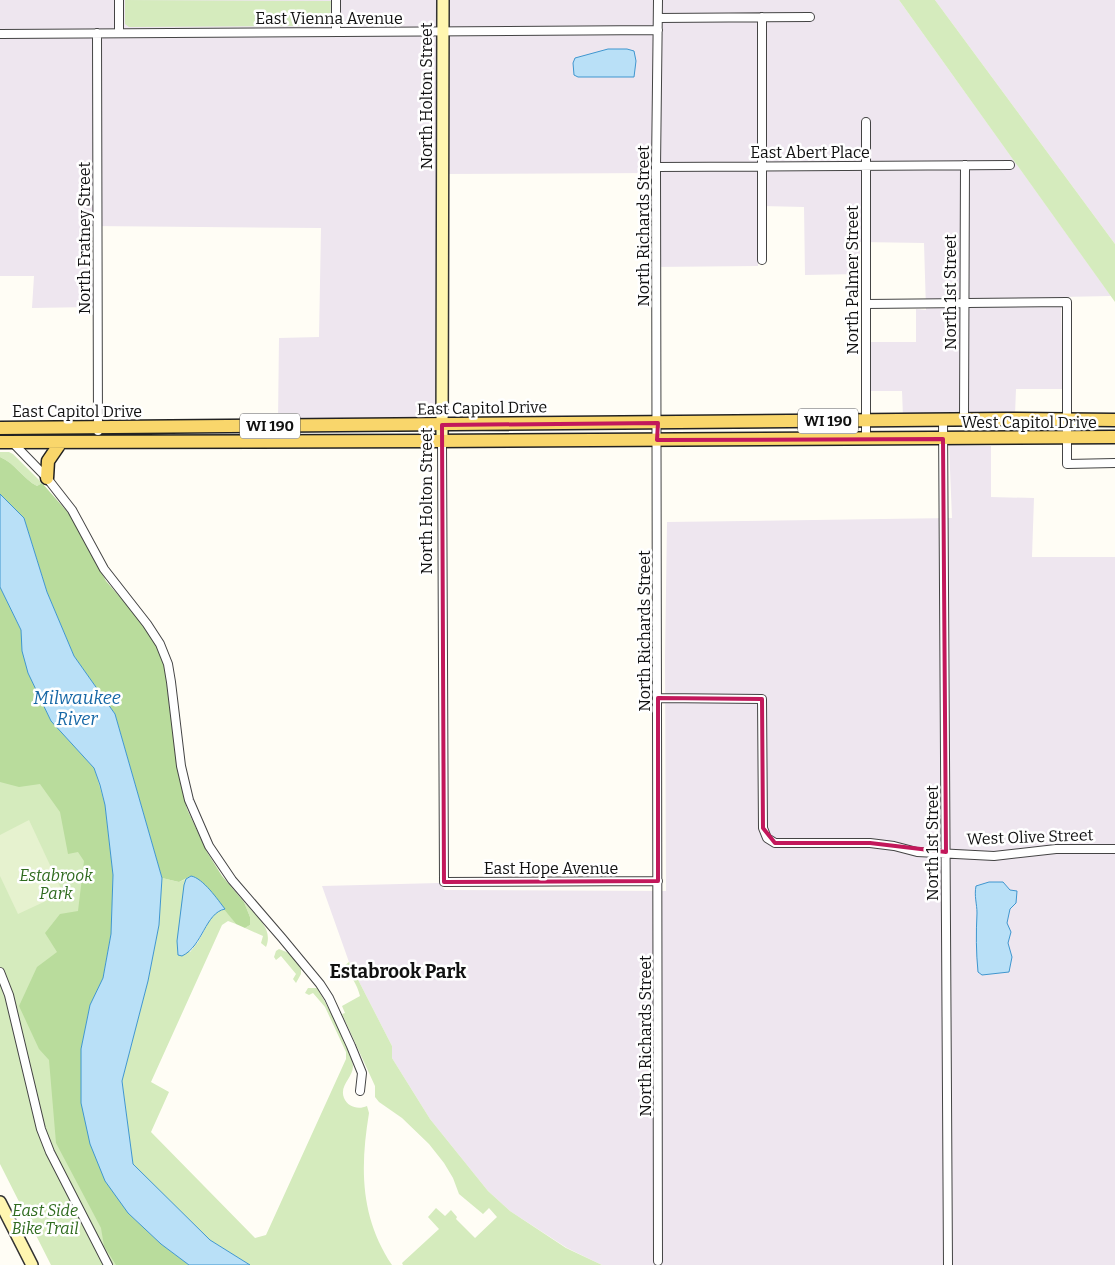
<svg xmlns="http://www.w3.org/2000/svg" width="1115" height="1265" font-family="Bitter,serif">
<rect width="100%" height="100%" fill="#fffdf5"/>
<!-- industrial -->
<path fill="#eee6ef" d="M 0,0 L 899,0 L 1111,296 L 1061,297 L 1063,389 L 1016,389 L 1015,415 L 903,417 L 902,391 L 870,391 L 871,342 L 916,342 L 916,309 L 926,310 L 924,243 L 860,242 L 860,274 L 805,275 L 804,207 L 758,206 L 758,266 L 653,267 L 652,173 L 436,174 L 435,420 L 278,420 L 279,338 L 319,337 L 321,228 L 91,226 L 93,307 L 32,308 L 34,276 L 0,276 Z
M 935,0 L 1115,0 L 1115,244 Z
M 949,445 L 991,446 L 991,497 L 1034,498 L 1032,557 L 1115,557 L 1115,1265 L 602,1265 L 567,1248 L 510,1211 L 488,1191 L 430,1119 L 392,1058 L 392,1046 L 349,962 L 322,886 L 439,883 L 445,890 L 666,891 L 665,658 L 667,522 L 952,518 Z"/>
<!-- green -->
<path fill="#d5ebbd" d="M 125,0 L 331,1 L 330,23 L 327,26 L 129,27 L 125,24 Z
M 899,0 L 935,0 L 1115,244 L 1115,302 Z
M 0,452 L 9,452 L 13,454 L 42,483 L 37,486 C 23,479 15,463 0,457 Z
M 0,587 L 28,673 L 51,721 L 94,768 L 100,785 L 105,805 L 113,875 L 103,978 L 90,1005 L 81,1049 L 81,1103 L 128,1213 L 161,1244 L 189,1265 L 51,1265 L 0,1164 Z
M 162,878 L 179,882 L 186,879 L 177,941 L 190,952 L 198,942 L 212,916 L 219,910 L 225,909 L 236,924 L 228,921 L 222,925 L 151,1082 L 169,1092 L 151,1132 L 255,1238 L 266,1235 L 346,1059 L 346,1052 L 325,1007 L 313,993 L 309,995 L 305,993 L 308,988 L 317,988 C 326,1003 352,1050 353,1066 C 353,1078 339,1085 344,1098 C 348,1107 358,1110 367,1106 L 369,1113 C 360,1168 360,1217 392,1265 L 250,1265 L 210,1240 L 133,1165 L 122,1081 L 148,981 L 159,925 Z
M 244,902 C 255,915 274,928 266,947 L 261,943 L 263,936 L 245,928 L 250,925 L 250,917 Z
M 279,949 L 289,953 L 301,968 L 301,974 L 296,983 L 293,979 L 296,974 L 281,956 L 276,960 L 274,957 L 276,951 Z
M 349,962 L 392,1046 L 392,1058 L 430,1119 L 488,1191 L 510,1211 L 566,1248 L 602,1265 L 403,1265 L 402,1263 L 439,1229 L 428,1217 L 436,1208 L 445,1216 L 451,1210 L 457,1217 L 456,1219 L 475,1238 L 497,1217 L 489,1208 L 483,1214 L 459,1194 L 453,1178 L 444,1163 L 429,1144 L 402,1118 L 379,1102 L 375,1097 L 375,1086 L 342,1014 L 345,1013 L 342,1006 L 360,996 C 357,984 351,975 343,967 Z"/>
<!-- forest -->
<path fill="#b9dc9c" d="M 0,457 C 15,463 23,479 37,486 L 42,483 L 71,516 L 106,581 L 138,618 L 153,639 L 160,652 L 165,670 L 178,773 L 187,809 L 207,852 L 222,876 L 244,902 L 250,917 L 250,925 L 245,928 L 236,924 L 202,882 L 191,876 L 179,882 L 162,878 L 115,714 L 74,656 L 47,592 L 24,518 L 0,494 Z
M 0,587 L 21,630 L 28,673 L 51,721 L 94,768 L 105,805 L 113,875 L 111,934 L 103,978 L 90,1005 L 81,1049 L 81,1103 L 128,1213 L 161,1244 L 189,1265 L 116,1265 L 104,1246 L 101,1228 L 56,1143 L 49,1060 L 39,1049 L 19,1006 L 37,967 L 57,952 L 45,933 L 60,914 L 78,911 L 84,861 L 78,852 L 68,854 L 60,812 L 40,784 L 19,787 L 0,782 Z"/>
<!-- pitch -->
<path fill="#e6f2cf" d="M 29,820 L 63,893 L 18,914 L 0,876 L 0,835 Z"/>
<!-- water -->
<path fill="#b9e0f7" stroke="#3f96cf" d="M 608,49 L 627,49 L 634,51 L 636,61 L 634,77 L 578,77 L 574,75 L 573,63 L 575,58 Z
M 0,494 L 24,518 L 47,592 L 74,656 L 115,714 L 162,878 L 159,925 L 148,981 L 122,1081 L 133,1164 L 210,1240 L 250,1265 L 189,1265 L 161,1244 L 128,1213 L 105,1181 L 90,1144 L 81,1103 L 81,1049 L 90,1005 L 103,978 L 111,934 L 113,875 L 105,805 L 100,785 L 94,768 L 51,721 L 28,673 L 22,651 L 21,630 L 0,587 Z
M 191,876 C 203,878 218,900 225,909 C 205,913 203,946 182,956 L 178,955 L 177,941 L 184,885 L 186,879 Z
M 989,882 L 1003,882 L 1010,890 L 1017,891 L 1016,903 L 1010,909 L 1007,923 L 1011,932 L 1008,943 L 1012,957 L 1009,972 L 982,975 L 978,972 C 976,952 976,933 977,913 C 977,904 974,896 976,886 Z"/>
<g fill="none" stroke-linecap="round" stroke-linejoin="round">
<defs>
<path id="street" d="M 658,0 L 656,167 L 658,1261
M 762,17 L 762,260
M 658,18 L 810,17
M 336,32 L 336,0
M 97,33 L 98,431
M 119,33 L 119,0
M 0,34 L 658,30
M 866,122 L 866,439
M 656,167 L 1010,165
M 866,304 L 1067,302 L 1067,464 L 1115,463
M 943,420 L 948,1265
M 964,420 L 965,165
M 442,441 L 444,882 L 658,881
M 12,442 L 47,478 L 72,510 L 104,569 L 147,624 L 160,644 L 168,664 L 171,682 L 181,766 L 189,800 L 209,846 L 232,880 L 282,938 L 320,984 L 329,998 L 351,1046 L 362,1073 L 360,1091
M 658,698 L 762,699 L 763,828 L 767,838 L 775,843 L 870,843 L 894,846 L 917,852 L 994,856 L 1056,849 L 1115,849
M 0,972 L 9,995 L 41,1129 L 50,1152 L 108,1265"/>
<path id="secondary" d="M 442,441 L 443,0
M 0,1202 L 32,1265"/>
<path id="primary" d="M 0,428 L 1007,419 L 1115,420
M 0,442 L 434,441 L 1115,437
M 47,478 L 48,461 L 61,442"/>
</defs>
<!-- street casing -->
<use href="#street" stroke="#444" stroke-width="10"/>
<!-- secondary casing -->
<use href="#secondary" stroke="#333" stroke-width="14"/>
<!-- primary casing -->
<use href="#primary" stroke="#222" stroke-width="15"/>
<!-- street -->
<use href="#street" stroke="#fff" stroke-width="8"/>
<!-- secondary -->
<use href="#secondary" stroke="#fff6b0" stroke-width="11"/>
<!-- primary -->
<use href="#primary" stroke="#f9d66b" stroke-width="12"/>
</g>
<!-- marked area -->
<path fill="none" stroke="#c2185b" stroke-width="4" stroke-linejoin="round" d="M 658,423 L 657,440 L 943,439 L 946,852 L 870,843 L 775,843 L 763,828 L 762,699 L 658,698 L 658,881 L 444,882 L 442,425 Z"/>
<g text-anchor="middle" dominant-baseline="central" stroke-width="5" stroke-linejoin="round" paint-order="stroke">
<!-- shield labels -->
<g fill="#fff" stroke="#585858" stroke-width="1">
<rect x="798" y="408.5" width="60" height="25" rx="4"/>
<rect x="240" y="413.5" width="60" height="25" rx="4"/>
</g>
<g font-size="15" font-weight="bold" fill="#111">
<text x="828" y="421">WI 190</text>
<text x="270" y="426">WI 190</text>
</g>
<!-- street labels -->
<g font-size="16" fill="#111" stroke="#fff">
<text x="329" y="18">East Vienna Avenue</text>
<text transform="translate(426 96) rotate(-90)">North Holton Street</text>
<text x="810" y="152">East Abert Place</text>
<text transform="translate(643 226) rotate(-90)">North Richards Street</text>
<text transform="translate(84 238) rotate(-90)">North Fratney Street</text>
<text transform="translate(852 280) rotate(-90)">North Palmer Street</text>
<text transform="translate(950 292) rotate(-90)">North 1st Street</text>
<text transform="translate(482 408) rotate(-1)">East Capitol Drive</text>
<text x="77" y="411">East Capitol Drive</text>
<text x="1029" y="422">West Capitol Drive</text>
<text transform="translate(426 501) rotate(-90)">North Holton Street</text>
<text transform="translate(644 631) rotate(-90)">North Richards Street</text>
<text transform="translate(1030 837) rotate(-2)">West Olive Street</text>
<text transform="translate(932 843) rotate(-90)">North 1st Street</text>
<text x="551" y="868">East Hope Avenue</text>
<text transform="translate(645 1036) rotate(-90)">North Richards Street</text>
</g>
<!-- park labels -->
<g font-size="16" font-style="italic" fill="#2f6b1f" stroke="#fff">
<text x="56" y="875">Estabrook<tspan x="56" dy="18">Park</tspan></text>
<text x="45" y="1210">East Side<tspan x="45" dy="18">Bike Trail</tspan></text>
</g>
<!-- water labels -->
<g font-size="18" font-style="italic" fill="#1768a6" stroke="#fff">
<text x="77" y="698">Milwaukee<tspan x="77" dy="21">River</tspan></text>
</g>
<!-- quarter labels -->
<g font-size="19" font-weight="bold" fill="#111" stroke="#fff">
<text x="398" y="971">Estabrook Park</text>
</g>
</g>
</svg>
